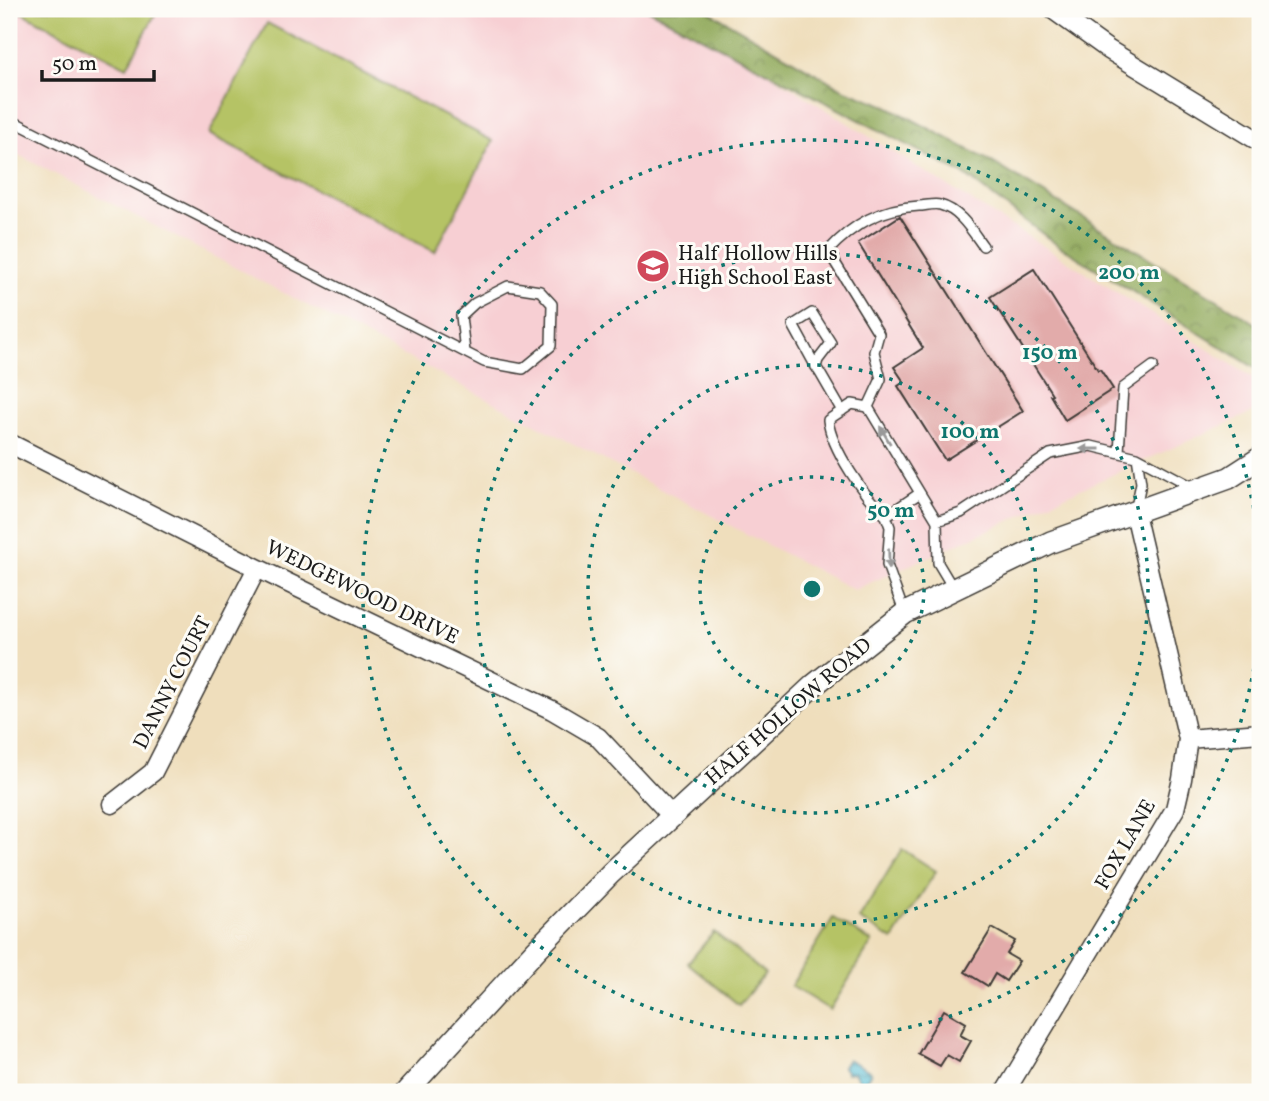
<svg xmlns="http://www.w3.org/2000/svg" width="1269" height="1101" font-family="Vollkorn,serif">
<defs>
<pattern id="forest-crowns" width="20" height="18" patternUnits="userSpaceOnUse" patternTransform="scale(1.75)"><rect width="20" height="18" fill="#90a95a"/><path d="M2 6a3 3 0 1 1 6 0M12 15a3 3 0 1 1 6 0" fill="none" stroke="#75894a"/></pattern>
<pattern id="water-rules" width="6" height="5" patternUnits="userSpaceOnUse" patternTransform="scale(1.75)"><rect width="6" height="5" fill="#58bfd6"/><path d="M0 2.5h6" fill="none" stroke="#489aad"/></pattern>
</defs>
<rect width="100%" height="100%" fill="#fdfcf7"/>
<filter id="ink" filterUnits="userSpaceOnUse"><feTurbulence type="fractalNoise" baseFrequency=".0143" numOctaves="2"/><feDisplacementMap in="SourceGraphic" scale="14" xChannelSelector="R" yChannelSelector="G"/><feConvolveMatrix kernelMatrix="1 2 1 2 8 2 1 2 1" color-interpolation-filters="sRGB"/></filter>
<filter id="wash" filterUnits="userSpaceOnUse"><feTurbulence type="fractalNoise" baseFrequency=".00686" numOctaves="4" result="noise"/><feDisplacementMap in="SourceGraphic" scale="28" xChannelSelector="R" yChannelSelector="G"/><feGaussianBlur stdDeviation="1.57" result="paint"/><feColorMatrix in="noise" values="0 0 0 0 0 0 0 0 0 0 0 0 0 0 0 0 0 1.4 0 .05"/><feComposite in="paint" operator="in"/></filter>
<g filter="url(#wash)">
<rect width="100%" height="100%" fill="#efdebc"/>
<!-- built -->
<path fill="#f7cfd3" d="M 9,9 L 666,9 L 1260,382 L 1260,409 L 854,590 L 9,150 Z"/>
<!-- forest -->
<path fill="url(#forest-crowns)" stroke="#56623b" stroke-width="2" d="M 647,9 L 705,9 L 843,89 L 887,106 L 992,162 L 1260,326 L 1260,371 L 1056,244 L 965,175 Z"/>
<!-- pitch -->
<path fill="#b5c365" stroke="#687040" stroke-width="2" d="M 15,9 L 158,9 L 127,67 Z
M 267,23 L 493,141 L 435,252 L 209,134 Z
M 902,849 L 936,871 L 893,940 L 859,919 Z
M 833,918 L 872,942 L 830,1010 L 791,986 Z
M 714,932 L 765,974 L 739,1005 L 688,963 Z"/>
<!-- water -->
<path fill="url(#water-rules)" stroke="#3a6e79" stroke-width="2" d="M 848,1059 L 871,1072 L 868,1078 L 861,1083 L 854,1072 L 847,1073 L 843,1067 Z"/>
<g id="blocks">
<!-- building -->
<path fill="#e2abaa" d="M 900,216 L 1023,411 L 945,460 L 898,386 L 904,382 L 894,367 L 923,348 L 858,243 Z
M 1034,269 L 1098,370 L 1100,369 L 1113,389 L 1065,420 L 1050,395 L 1052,394 L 990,297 Z
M 992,928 L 1015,941 L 1007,954 L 1019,961 L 1006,981 L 995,974 L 988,986 L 965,972 Z
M 944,1010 L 966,1023 L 960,1035 L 971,1041 L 959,1062 L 947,1055 L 940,1066 L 918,1054 Z"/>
</g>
</g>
<g filter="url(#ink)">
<use href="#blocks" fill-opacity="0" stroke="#3c3934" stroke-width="2"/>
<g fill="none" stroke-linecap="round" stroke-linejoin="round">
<defs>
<path id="service" d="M 9,119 L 484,362 L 523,369 L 551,346 L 552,304 L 540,291 L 508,286 L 475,303 L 461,316 L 465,352
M 816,367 L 818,360 L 831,343 L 812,313 L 793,325 L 816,367 L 820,373 L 842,411
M 868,407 L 881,379 L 874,352 L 879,334 L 828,251 C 853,224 881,208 919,206 C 925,206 934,203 940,205 C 960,210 972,231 983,246
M 1119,452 L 1123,388 L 1153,366
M 1135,512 L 1141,483 L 1137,457
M 886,516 C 865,498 831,448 828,420 L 852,404 L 868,407 L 920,493
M 937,521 L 961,513 L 1050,454 L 1091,446 L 1137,457 L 1193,487
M 904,612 L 887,565 L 890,527 L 886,516 L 920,493 L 937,521 L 938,563 L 953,588"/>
<path id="minor" d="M 1052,9 L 1109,50 L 1260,142
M 9,443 L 257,568 L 552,710 L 598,737 L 672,816
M 1188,739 L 1260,733
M 112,804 L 153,772 L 257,568
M 1005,1092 L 1175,809 L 1182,779 L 1188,739 L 1135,513"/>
<path id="tertiary" d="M 406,1092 L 536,950 L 611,873 L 814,685 L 905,613 L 1051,542 L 1229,478 L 1260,458"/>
</defs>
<!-- service casing -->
<use href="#service" stroke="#3c3934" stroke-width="12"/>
<!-- minor casing -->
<use href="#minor" stroke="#3c3934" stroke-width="21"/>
<!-- tertiary casing -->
<use href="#tertiary" stroke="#3c3934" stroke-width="24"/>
<!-- service -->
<use href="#service" stroke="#fff" stroke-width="9"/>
<!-- minor -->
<use href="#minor" stroke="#fff" stroke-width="18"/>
<!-- tertiary -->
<use href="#tertiary" stroke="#fff" stroke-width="21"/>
</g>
<!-- one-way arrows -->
<defs><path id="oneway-solid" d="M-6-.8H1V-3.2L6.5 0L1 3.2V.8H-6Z" transform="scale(1.75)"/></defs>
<g fill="#999">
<use href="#oneway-solid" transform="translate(885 435) rotate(-121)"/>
<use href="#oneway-solid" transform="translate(1090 449) rotate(-180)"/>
<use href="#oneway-solid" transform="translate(889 559) rotate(88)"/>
</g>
</g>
<!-- distance rings -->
<g fill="none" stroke="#0f766e" stroke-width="3.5" stroke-dasharray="3.5 7">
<circle cx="812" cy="589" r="112"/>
<circle cx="812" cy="589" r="224"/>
<circle cx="812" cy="589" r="336"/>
<path d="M1260 616A449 449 0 1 1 1260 562"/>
</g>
<!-- icons -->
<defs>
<symbol id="school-disc" viewBox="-11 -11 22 22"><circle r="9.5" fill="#d1495b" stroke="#fdfcf7"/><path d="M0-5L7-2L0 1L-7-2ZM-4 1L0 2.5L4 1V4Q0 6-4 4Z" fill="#fff"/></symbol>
</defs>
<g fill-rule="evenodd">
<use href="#school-disc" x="634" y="247" width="38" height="38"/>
</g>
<g text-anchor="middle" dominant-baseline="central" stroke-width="6" stroke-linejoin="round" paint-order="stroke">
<!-- poi labels -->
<g font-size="21" fill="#1c1c1c" stroke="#fdfcf7" text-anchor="start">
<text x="678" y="254">Half Hollow Hills<tspan x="678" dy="24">High School East</tspan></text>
</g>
<!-- street labels -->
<g font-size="21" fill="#1c1c1c" stroke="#fdfcf7">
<text transform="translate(362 593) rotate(26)">WEDGEWOOD DRIVE</text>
<text transform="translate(173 683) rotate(-63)">DANNY COURT</text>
<text transform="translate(789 712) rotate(-41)">HALF HOLLOW ROAD</text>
<text transform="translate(1126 845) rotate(-60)">FOX LANE</text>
</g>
</g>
<circle cx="812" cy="589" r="10" fill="#0f766e" stroke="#fdfcf7" stroke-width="3.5"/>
<g font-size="21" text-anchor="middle" font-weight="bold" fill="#0f766e" stroke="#fdfcf7" stroke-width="6" stroke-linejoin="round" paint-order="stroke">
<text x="1129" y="279">200 m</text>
<text x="1050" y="359">150 m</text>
<text x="970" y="438">100 m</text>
<text x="891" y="517">50 m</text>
</g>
<!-- margin -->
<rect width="1269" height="1101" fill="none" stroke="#fdfcf7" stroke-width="35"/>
<!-- scale -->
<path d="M42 70v10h112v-10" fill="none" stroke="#1c1c1c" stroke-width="3.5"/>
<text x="52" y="70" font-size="21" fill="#1c1c1c" stroke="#fdfcf7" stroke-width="5" paint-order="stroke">50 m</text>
</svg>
